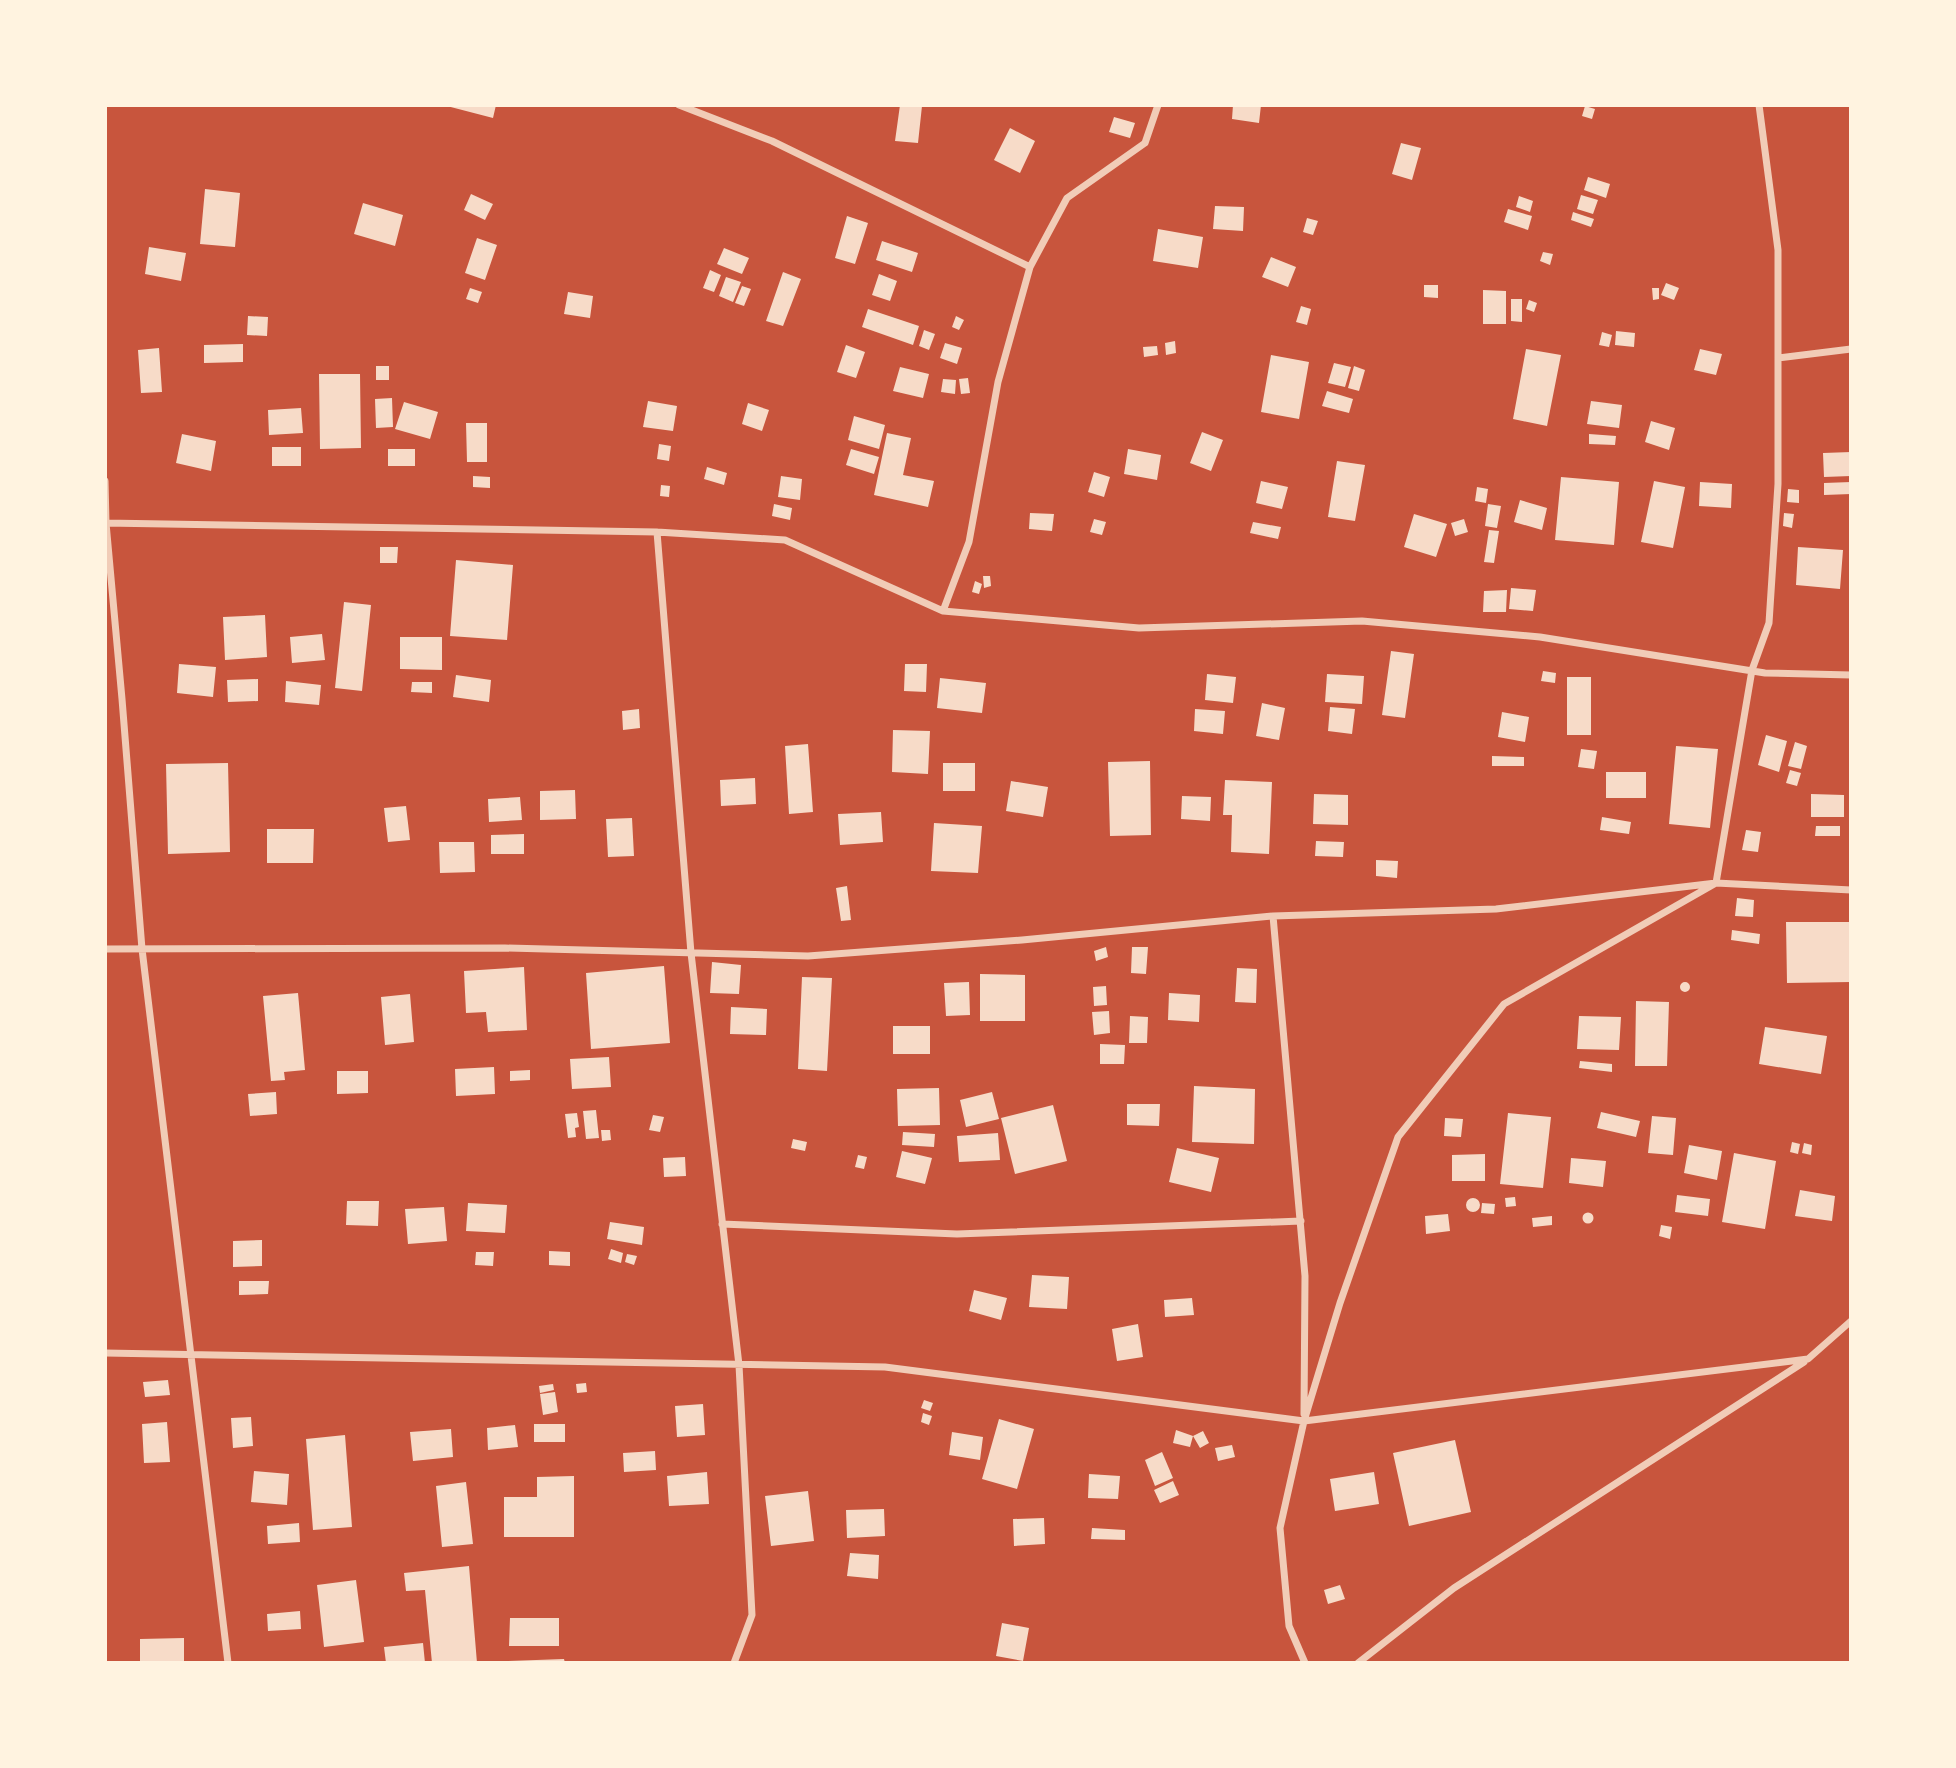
<svg xmlns="http://www.w3.org/2000/svg" width="1956" height="1768" font-family="'Sofia Sans Condensed',sans-serif">
<rect width="100%" height="100%" fill="#c8553d"/>
<!-- building -->
<path fill="#f7dbc8" d="M 443,105 L 496,105 L 493,118 Z
M 900,105 L 922,106 L 918,143 L 895,141 Z
M 1233,105 L 1261,105 L 1259,123 L 1232,119 Z
M 1585,106 L 1595,109 L 1592,119 L 1582,116 Z
M 1114,117 L 1135,123 L 1130,138 L 1109,132 Z
M 1010,128 L 1035,141 L 1020,173 L 994,160 Z
M 1401,143 L 1421,148 L 1412,180 L 1392,174 Z
M 1588,177 L 1610,184 L 1606,198 L 1584,190 Z
M 205,189 L 240,193 L 235,247 L 200,244 Z
M 471,194 L 493,204 L 485,220 L 464,210 Z
M 1581,195 L 1598,200 L 1593,214 L 1577,209 Z
M 1519,196 L 1533,201 L 1530,212 L 1516,207 Z
M 363,203 L 403,215 L 395,246 L 354,234 Z
M 1215,206 L 1244,207 L 1243,231 L 1213,229 Z
M 1508,209 L 1532,216 L 1528,230 L 1504,222 Z
M 1573,212 L 1594,219 L 1591,227 L 1571,220 Z
M 847,216 L 868,223 L 855,264 L 835,258 Z
M 1307,218 L 1318,221 L 1313,235 L 1303,232 Z
M 1158,229 L 1203,237 L 1198,268 L 1153,261 Z
M 477,238 L 497,245 L 485,280 L 465,273 Z
M 882,241 L 918,253 L 912,272 L 876,260 Z
M 149,247 L 186,253 L 181,281 L 145,274 Z
M 724,248 L 749,258 L 742,274 L 717,264 Z
M 1543,252 L 1553,254 L 1550,265 L 1540,261 Z
M 1271,257 L 1296,267 L 1288,287 L 1262,277 Z
M 710,270 L 721,275 L 714,292 L 703,288 Z
M 783,272 L 801,279 L 783,326 L 766,321 Z
M 879,274 L 897,281 L 890,301 L 872,295 Z
M 726,277 L 741,282 L 733,302 L 719,296 Z
M 1666,283 L 1679,288 L 1674,300 L 1661,295 Z
M 1424,285 L 1438,285 L 1438,298 L 1424,297 Z
M 742,286 L 751,289 L 744,306 L 735,303 Z
M 470,288 L 482,292 L 478,303 L 466,299 Z
M 1652,288 L 1659,288 L 1659,299 L 1653,300 Z
M 1483,290 L 1506,291 L 1506,324 L 1483,324 Z
M 568,292 L 593,296 L 590,318 L 564,314 Z
M 1511,299 L 1522,299 L 1522,322 L 1511,321 Z
M 1529,300 L 1537,303 L 1534,312 L 1526,309 Z
M 1301,306 L 1311,309 L 1307,325 L 1296,322 Z
M 868,309 L 919,326 L 913,345 L 862,327 Z
M 248,316 L 268,317 L 267,336 L 247,335 Z
M 956,316 L 964,320 L 959,330 L 952,327 Z
M 924,330 L 935,334 L 929,350 L 919,346 Z
M 1616,331 L 1635,333 L 1634,347 L 1615,345 Z
M 1602,332 L 1612,335 L 1609,347 L 1599,345 Z
M 1175,341 L 1176,353 L 1166,355 L 1165,343 Z
M 945,343 L 962,348 L 957,364 L 940,358 Z
M 243,344 L 243,362 L 204,363 L 204,345 Z
M 846,345 L 865,352 L 856,378 L 837,372 Z
M 1157,346 L 1158,355 L 1144,357 L 1143,347 Z
M 159,348 L 162,392 L 141,393 L 138,350 Z
M 1526,349 L 1561,355 L 1547,426 L 1513,419 Z
M 1700,349 L 1722,354 L 1716,375 L 1694,370 Z
M 1271,355 L 1309,362 L 1299,419 L 1261,412 Z
M 1334,363 L 1351,367 L 1345,387 L 1328,383 Z
M 376,366 L 389,366 L 389,380 L 376,380 Z
M 1354,366 L 1365,370 L 1359,391 L 1348,388 Z
M 900,367 L 929,374 L 923,398 L 893,391 Z
M 319,374 L 360,374 L 361,448 L 320,449 Z
M 968,378 L 970,393 L 961,394 L 959,379 Z
M 943,379 L 956,380 L 955,394 L 941,392 Z
M 1327,391 L 1353,399 L 1349,413 L 1322,406 Z
M 392,398 L 393,427 L 376,428 L 375,399 Z
M 648,401 L 677,406 L 673,431 L 643,427 Z
M 1591,401 L 1622,405 L 1619,428 L 1587,424 Z
M 404,402 L 438,412 L 430,439 L 395,429 Z
M 748,403 L 769,410 L 762,431 L 742,424 Z
M 301,408 L 303,433 L 269,435 L 268,410 Z
M 854,416 L 885,425 L 879,449 L 848,440 Z
M 1651,421 L 1675,428 L 1669,450 L 1645,442 Z
M 466,423 L 487,423 L 487,462 L 467,462 Z
M 1202,432 L 1223,440 L 1211,471 L 1190,463 Z
M 887,433 L 911,438 L 903,475 L 934,481 L 928,507 L 874,495 Z
M 182,434 L 216,441 L 211,471 L 176,463 Z
M 1589,434 L 1616,436 L 1615,445 L 1589,444 Z
M 659,444 L 671,446 L 669,461 L 657,459 Z
M 272,447 L 301,447 L 301,466 L 272,466 Z
M 388,449 L 415,449 L 415,466 L 388,466 Z
M 851,449 L 879,457 L 874,474 L 846,465 Z
M 1128,449 L 1161,455 L 1157,480 L 1124,474 Z
M 1851,452 L 1851,476 L 1824,477 L 1823,453 Z
M 1337,461 L 1365,465 L 1355,521 L 1328,517 Z
M 707,467 L 727,473 L 724,485 L 704,479 Z
M 1094,472 L 1110,477 L 1104,497 L 1088,492 Z
M 473,476 L 490,477 L 490,488 L 473,487 Z
M 781,476 L 802,479 L 800,500 L 778,497 Z
M 1561,477 L 1619,482 L 1614,545 L 1555,540 Z
M 1261,481 L 1288,487 L 1282,509 L 1256,503 Z
M 1654,481 L 1685,487 L 1673,548 L 1641,542 Z
M 1700,482 L 1732,484 L 1731,508 L 1699,506 Z
M 1851,482 L 1851,494 L 1824,495 L 1824,483 Z
M 661,485 L 670,486 L 669,497 L 660,496 Z
M 1477,487 L 1488,489 L 1486,503 L 1475,501 Z
M 1788,489 L 1799,490 L 1799,503 L 1787,502 Z
M 1520,500 L 1547,508 L 1542,530 L 1514,522 Z
M 774,504 L 792,508 L 790,520 L 772,516 Z
M 1488,504 L 1501,506 L 1497,528 L 1485,526 Z
M 1030,513 L 1054,514 L 1052,531 L 1029,529 Z
M 1784,513 L 1794,514 L 1792,528 L 1783,526 Z
M 1414,514 L 1447,524 L 1436,557 L 1404,547 Z
M 1094,519 L 1106,522 L 1102,535 L 1090,532 Z
M 1464,519 L 1468,532 L 1455,536 L 1451,523 Z
M 1253,522 L 1281,527 L 1278,539 L 1250,533 Z
M 1489,530 L 1499,531 L 1494,563 L 1484,562 Z
M 380,547 L 398,547 L 397,563 L 380,563 Z
M 1798,547 L 1843,550 L 1840,589 L 1796,585 Z
M 456,560 L 513,565 L 507,640 L 450,636 Z
M 983,576 L 990,576 L 991,586 L 984,588 Z
M 975,581 L 982,584 L 979,594 L 972,592 Z
M 1511,588 L 1536,590 L 1533,611 L 1509,609 Z
M 1507,590 L 1506,612 L 1483,612 L 1484,591 Z
M 344,602 L 371,605 L 362,691 L 335,688 Z
M 265,615 L 267,657 L 225,660 L 223,617 Z
M 322,634 L 325,660 L 292,663 L 290,637 Z
M 400,637 L 442,637 L 442,670 L 400,669 Z
M 1391,651 L 1414,654 L 1405,718 L 1382,715 Z
M 179,664 L 216,667 L 213,697 L 177,693 Z
M 905,664 L 927,664 L 926,692 L 904,691 Z
M 1543,671 L 1556,673 L 1555,683 L 1541,681 Z
M 1207,674 L 1236,677 L 1233,703 L 1205,700 Z
M 1327,674 L 1364,676 L 1362,704 L 1325,702 Z
M 456,675 L 491,680 L 489,702 L 453,697 Z
M 1567,677 L 1591,677 L 1591,735 L 1567,735 Z
M 940,678 L 986,683 L 982,713 L 937,708 Z
M 258,679 L 258,701 L 228,702 L 227,680 Z
M 286,681 L 321,685 L 319,705 L 285,702 Z
M 412,682 L 432,682 L 432,693 L 411,692 Z
M 1262,703 L 1285,708 L 1279,740 L 1256,736 Z
M 1330,707 L 1355,709 L 1352,734 L 1328,731 Z
M 639,709 L 640,728 L 623,730 L 622,711 Z
M 1195,709 L 1225,711 L 1223,734 L 1194,731 Z
M 1502,712 L 1529,717 L 1525,742 L 1498,737 Z
M 893,730 L 930,731 L 928,774 L 892,772 Z
M 1766,735 L 1787,741 L 1779,772 L 1758,765 Z
M 1795,742 L 1807,746 L 1801,769 L 1788,766 Z
M 808,744 L 813,812 L 789,814 L 785,746 Z
M 1676,746 L 1718,749 L 1710,828 L 1669,824 Z
M 1581,749 L 1597,751 L 1594,769 L 1578,767 Z
M 1492,756 L 1524,757 L 1524,766 L 1492,766 Z
M 1150,761 L 1151,835 L 1110,836 L 1108,762 Z
M 228,763 L 230,852 L 168,854 L 166,764 Z
M 943,763 L 975,763 L 975,791 L 943,791 Z
M 1790,770 L 1801,773 L 1797,786 L 1786,783 Z
M 1606,772 L 1646,772 L 1646,798 L 1606,798 Z
M 755,778 L 756,804 L 721,806 L 720,780 Z
M 1225,780 L 1272,782 L 1269,854 L 1231,852 L 1232,815 L 1223,815 Z
M 1011,781 L 1048,787 L 1043,817 L 1006,811 Z
M 575,790 L 576,819 L 540,820 L 540,791 Z
M 1314,794 L 1348,795 L 1348,825 L 1313,824 Z
M 1811,794 L 1844,795 L 1844,817 L 1811,817 Z
M 1182,796 L 1211,797 L 1210,821 L 1181,819 Z
M 520,797 L 522,820 L 489,822 L 488,799 Z
M 406,806 L 410,840 L 388,842 L 384,808 Z
M 881,812 L 883,842 L 840,845 L 838,814 Z
M 1602,817 L 1631,822 L 1629,834 L 1600,830 Z
M 632,818 L 634,856 L 608,857 L 606,819 Z
M 934,823 L 982,826 L 978,873 L 931,871 Z
M 1816,826 L 1840,826 L 1840,836 L 1815,836 Z
M 267,829 L 314,829 L 313,863 L 267,863 Z
M 1746,830 L 1761,832 L 1758,852 L 1742,850 Z
M 524,834 L 524,854 L 491,854 L 491,835 Z
M 1316,841 L 1344,842 L 1343,857 L 1315,856 Z
M 439,842 L 474,842 L 475,872 L 440,873 Z
M 1376,860 L 1398,861 L 1397,878 L 1376,876 Z
M 847,886 L 851,920 L 841,921 L 836,888 Z
M 1737,898 L 1754,900 L 1753,917 L 1735,916 Z
M 1786,922 L 1851,922 L 1851,982 L 1787,983 Z
M 1732,930 L 1760,934 L 1759,944 L 1731,940 Z
M 1106,947 L 1108,957 L 1096,961 L 1094,951 Z
M 1132,947 L 1148,947 L 1146,974 L 1131,973 Z
M 712,962 L 741,965 L 739,994 L 710,993 Z
M 664,966 L 670,1043 L 591,1049 L 586,973 Z
M 524,967 L 527,1030 L 488,1032 L 486,1012 L 466,1013 L 464,971 Z
M 1237,968 L 1257,969 L 1256,1003 L 1235,1002 Z
M 980,974 L 1025,975 L 1025,1021 L 980,1021 Z
M 802,977 L 832,978 L 827,1071 L 798,1069 Z
M1680 987a5 5 0 1 1 10 0a5 5 0 1 1-10 0Z
M 969,982 L 970,1015 L 946,1016 L 944,983 Z
M 1106,986 L 1107,1005 L 1094,1006 L 1093,987 Z
M 298,993 L 305,1070 L 284,1072 L 285,1080 L 271,1081 L 263,996 Z
M 1169,993 L 1200,995 L 1199,1022 L 1168,1020 Z
M 410,994 L 414,1042 L 385,1045 L 381,997 Z
M 1636,1001 L 1669,1002 L 1667,1066 L 1635,1066 Z
M 731,1007 L 767,1009 L 766,1035 L 730,1034 Z
M 1109,1011 L 1110,1033 L 1094,1035 L 1092,1012 Z
M 1130,1016 L 1148,1017 L 1147,1043 L 1129,1043 Z
M 1579,1016 L 1621,1017 L 1619,1050 L 1577,1049 Z
M 893,1026 L 930,1026 L 930,1054 L 893,1054 Z
M 1765,1027 L 1827,1036 L 1821,1074 L 1759,1064 Z
M 1100,1044 L 1125,1045 L 1124,1064 L 1100,1064 Z
M 609,1057 L 611,1087 L 572,1089 L 570,1059 Z
M 1580,1061 L 1612,1064 L 1612,1072 L 1579,1068 Z
M 494,1067 L 495,1094 L 456,1096 L 455,1069 Z
M 530,1070 L 530,1080 L 510,1081 L 510,1071 Z
M 337,1071 L 368,1071 L 368,1093 L 337,1094 Z
M 1194,1086 L 1255,1089 L 1254,1144 L 1192,1142 Z
M 939,1088 L 940,1125 L 898,1126 L 897,1089 Z
M 276,1092 L 277,1114 L 250,1116 L 248,1094 Z
M 992,1092 L 999,1119 L 966,1127 L 960,1100 Z
M 1127,1104 L 1160,1104 L 1159,1126 L 1127,1125 Z
M 1053,1105 L 1067,1161 L 1015,1174 L 1001,1118 Z
M 596,1110 L 599,1138 L 586,1139 L 583,1111 Z
M 1601,1112 L 1640,1121 L 1636,1137 L 1597,1128 Z
M 577,1113 L 579,1127 L 575,1128 L 576,1137 L 568,1138 L 565,1114 Z
M 1508,1113 L 1551,1117 L 1543,1188 L 1500,1184 Z
M 653,1115 L 664,1117 L 660,1132 L 649,1130 Z
M 1652,1116 L 1676,1118 L 1673,1155 L 1648,1153 Z
M 1445,1118 L 1463,1119 L 1461,1137 L 1444,1136 Z
M 601,1130 L 610,1130 L 611,1140 L 602,1141 Z
M 903,1132 L 935,1134 L 934,1147 L 902,1145 Z
M 998,1133 L 1000,1160 L 959,1162 L 957,1136 Z
M 793,1139 L 807,1142 L 805,1151 L 791,1148 Z
M 1792,1142 L 1800,1144 L 1798,1154 L 1790,1152 Z
M 1804,1143 L 1812,1145 L 1811,1155 L 1802,1153 Z
M 1689,1145 L 1722,1151 L 1717,1180 L 1684,1173 Z
M 1177,1148 L 1219,1158 L 1211,1192 L 1169,1182 Z
M 902,1151 L 932,1158 L 925,1184 L 896,1177 Z
M 1734,1153 L 1776,1161 L 1765,1229 L 1722,1222 Z
M 1485,1154 L 1485,1181 L 1452,1181 L 1452,1155 Z
M 858,1155 L 867,1157 L 864,1169 L 855,1167 Z
M 685,1157 L 686,1176 L 664,1177 L 663,1158 Z
M 1571,1158 L 1606,1161 L 1603,1187 L 1569,1183 Z
M 1800,1190 L 1835,1196 L 1832,1221 L 1795,1216 Z
M 1677,1195 L 1710,1199 L 1708,1216 L 1675,1212 Z
M 1515,1197 L 1516,1206 L 1506,1207 L 1505,1198 Z
M1466 1205a7 7 0 1 1 14 0a7 7 0 1 1-14 0Z
M 347,1201 L 379,1201 L 378,1226 L 346,1225 Z
M 468,1203 L 507,1205 L 505,1233 L 466,1231 Z
M 1482,1203 L 1495,1204 L 1494,1214 L 1481,1213 Z
M 444,1207 L 447,1241 L 408,1244 L 405,1209 Z
M1582.5 1218a5.5 5.5 0 1 1 11 0a5.5 5.5 0 1 1-11 0Z
M 1448,1214 L 1450,1231 L 1426,1234 L 1425,1216 Z
M 1552,1216 L 1552,1225 L 1533,1227 L 1532,1218 Z
M 610,1222 L 644,1227 L 642,1245 L 607,1239 Z
M 1661,1225 L 1672,1227 L 1670,1239 L 1659,1236 Z
M 262,1240 L 262,1266 L 233,1267 L 233,1241 Z
M 611,1249 L 623,1253 L 621,1263 L 608,1259 Z
M 549,1251 L 570,1252 L 570,1266 L 549,1265 Z
M 476,1252 L 494,1252 L 493,1266 L 475,1265 Z
M 627,1254 L 637,1256 L 634,1265 L 625,1262 Z
M 1032,1275 L 1069,1277 L 1067,1309 L 1029,1307 Z
M 239,1281 L 269,1281 L 268,1294 L 239,1295 Z
M 974,1290 L 1007,1298 L 1001,1320 L 969,1311 Z
M 1192,1298 L 1194,1315 L 1165,1317 L 1164,1300 Z
M 1138,1324 L 1143,1357 L 1117,1361 L 1112,1329 Z
M 168,1380 L 170,1395 L 145,1397 L 143,1382 Z
M 586,1383 L 587,1392 L 577,1393 L 576,1384 Z
M 553,1384 L 554,1390 L 540,1393 L 539,1386 Z
M 555,1392 L 558,1412 L 543,1415 L 540,1394 Z
M 924,1400 L 933,1403 L 930,1411 L 921,1408 Z
M 703,1404 L 705,1435 L 677,1437 L 675,1406 Z
M 923,1413 L 932,1416 L 929,1425 L 921,1422 Z
M 251,1417 L 253,1446 L 233,1448 L 231,1418 Z
M 999,1419 L 1034,1429 L 1017,1489 L 982,1479 Z
M 167,1422 L 170,1462 L 144,1463 L 142,1424 Z
M 534,1424 L 565,1424 L 565,1442 L 534,1442 Z
M 515,1425 L 518,1447 L 488,1450 L 487,1428 Z
M 451,1429 L 453,1457 L 413,1461 L 410,1432 Z
M 1176,1430 L 1193,1436 L 1203,1431 L 1209,1443 L 1200,1448 L 1193,1436 L 1190,1447 L 1173,1443 Z
M 952,1432 L 983,1437 L 980,1460 L 949,1455 Z
M 345,1435 L 352,1527 L 313,1530 L 306,1439 Z
M 1455,1440 L 1471,1512 L 1409,1526 L 1393,1453 Z
M 1232,1445 L 1235,1457 L 1218,1461 L 1215,1448 Z
M 655,1451 L 656,1470 L 624,1472 L 623,1453 Z
M 1162,1452 L 1173,1478 L 1155,1486 L 1145,1460 Z
M 254,1471 L 289,1474 L 287,1505 L 251,1502 Z
M 707,1472 L 709,1504 L 669,1506 L 667,1476 Z
M 1374,1472 L 1379,1504 L 1335,1511 L 1330,1479 Z
M 1089,1474 L 1120,1476 L 1118,1499 L 1088,1498 Z
M 574,1476 L 574,1537 L 504,1537 L 504,1497 L 537,1497 L 537,1477 Z
M 1173,1481 L 1179,1495 L 1160,1503 L 1154,1490 Z
M 466,1482 L 473,1544 L 442,1547 L 436,1486 Z
M 808,1491 L 814,1541 L 771,1546 L 765,1496 Z
M 884,1509 L 885,1536 L 847,1538 L 846,1510 Z
M 1044,1518 L 1045,1544 L 1014,1546 L 1013,1519 Z
M 299,1523 L 300,1542 L 268,1544 L 267,1526 Z
M 1092,1528 L 1125,1530 L 1125,1540 L 1091,1539 Z
M 850,1553 L 879,1555 L 878,1579 L 847,1576 Z
M 469,1566 L 477,1663 L 432,1663 L 425,1590 L 406,1591 L 404,1573 Z
M 356,1580 L 364,1642 L 324,1647 L 317,1585 Z
M 1340,1585 L 1345,1599 L 1328,1604 L 1324,1590 Z
M 300,1611 L 301,1629 L 268,1631 L 267,1614 Z
M 510,1618 L 559,1618 L 559,1646 L 509,1646 Z
M 1002,1623 L 1029,1628 L 1023,1661 L 996,1656 Z
M 184,1638 L 184,1663 L 140,1663 L 140,1639 Z
M 423,1643 L 425,1663 L 386,1663 L 384,1647 Z
M 564,1659 L 565,1663 L 507,1663 L 507,1661 Z"/>
<g fill="none" stroke-linecap="round" stroke-linejoin="round">
<!-- minor -->
<path stroke="#f1ccb7" stroke-width="7" d="M 679,105 L 772,141 L 1030,267
M 1778,358 L 1851,349
M 105,481 L 106,523 L 122,699 L 142,949 L 228,1663
M 105,523 L 657,532 L 785,540 L 943,611 L 1139,628 L 1362,621 L 1540,637 L 1765,673 L 1851,675
M 657,532 L 691,953 L 739,1365 L 752,1615 L 734,1663
M 943,611 L 969,542 L 998,382 L 1030,267 L 1067,198 L 1145,143 L 1158,105
M 1273,916 L 1305,1276 L 1304,1414
M 105,949 L 505,948 L 808,956 L 1022,940 L 1273,916 L 1496,909 L 1716,883 L 1851,890
M 722,1224 L 957,1234 L 1301,1221
M 105,1353 L 885,1367 L 1304,1421 L 1808,1359 L 1851,1321
M 1305,1663 L 1289,1626 L 1280,1528 L 1304,1421 L 1340,1303 L 1398,1137 L 1504,1004 L 1716,883 L 1752,670 L 1769,623 L 1778,484 L 1778,250 L 1759,105
M 1358,1663 L 1454,1588 L 1804,1362"/>
</g>
<!-- border -->
<rect width="1956" height="1768" fill="none" stroke="#fff3e0" stroke-width="214"/>
</svg>
